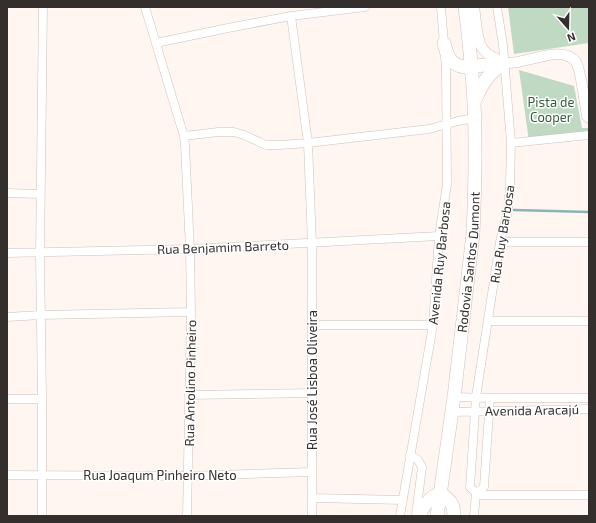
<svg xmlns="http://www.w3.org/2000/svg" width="596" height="523" font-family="'Exo 2',sans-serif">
<rect width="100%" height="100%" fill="#fff5f1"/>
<!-- green -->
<path fill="#bfd9c3" d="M 508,7 L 589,7 L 589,43 L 514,54 Z
M 519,70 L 574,86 L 582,128 L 589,128 L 589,133 L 529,141 Z"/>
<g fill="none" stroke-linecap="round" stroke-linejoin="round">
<!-- stream -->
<path stroke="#8ab3b5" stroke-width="2.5" d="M 514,210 L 589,212"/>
<defs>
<path id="minor" d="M 145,7 L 179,120 L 184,136 L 185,145 L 190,249 L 191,312 L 187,516
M 291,16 L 308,143 L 312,244 L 312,516
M 156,43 L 228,28 L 291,16 L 365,7
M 184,136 L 218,132 L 234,132 L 244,135 L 266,145 L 279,145 L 308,143 L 429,129 L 458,121 L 475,118
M 511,143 L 589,135
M 7,193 L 40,194
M 500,242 L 589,242
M 7,253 L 190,249 L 439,236
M 7,317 L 41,315 L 191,312
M 488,321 L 589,321
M 311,325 L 433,325
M 189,395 L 312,393
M 454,397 L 490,398 L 589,398
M 7,399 L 42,399
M 452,412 L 589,409
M 410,455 L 418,460 L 422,467 L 416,515
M 7,475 L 188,476 L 312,472
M 476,493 L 470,487 L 476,397 L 500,242 L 508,210 L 510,187 L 511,143 L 503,45 L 497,7
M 476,495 L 589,495
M 312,498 L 403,500
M 42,516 L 42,399 L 40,253 L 43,7
M 400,516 L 433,325 L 439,236 L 447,184 L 446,69 L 441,7
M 474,516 L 476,493 L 484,487 L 490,398"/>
<path id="tertiary" d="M 474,7 C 476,19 476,34 481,46 C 484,51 490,56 495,58 C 498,60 502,63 506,63 C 525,65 562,43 576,62 C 581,70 585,105 587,116 L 589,118"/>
<g id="trunk">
<path d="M 444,43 C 447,56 450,65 465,67 L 504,63"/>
<path d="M 475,100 C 483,82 487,75 504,63"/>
<path d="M 440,493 C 450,500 454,503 454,516"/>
<path d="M 419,516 C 423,506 430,497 440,493"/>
<path id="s1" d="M 437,516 L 454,397 L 473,234 C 475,190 476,146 474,102 C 472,70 469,39 465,7"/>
</g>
</defs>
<!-- minor casing -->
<use href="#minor" stroke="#cfc0b9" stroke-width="9"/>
<!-- tertiary casing -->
<use href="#tertiary" stroke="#cfc0b9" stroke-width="11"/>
<!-- trunk casing -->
<use href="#trunk" stroke="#cfc0b9" stroke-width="14"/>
<!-- minor -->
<use href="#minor" stroke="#fff" stroke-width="8"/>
<!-- tertiary -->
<use href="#tertiary" stroke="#fff" stroke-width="10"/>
<!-- trunk -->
<use href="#trunk" stroke="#fff" stroke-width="13"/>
</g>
<g text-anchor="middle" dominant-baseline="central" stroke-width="3" stroke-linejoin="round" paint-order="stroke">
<!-- park labels -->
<g font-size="13" fill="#335e3c" stroke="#fff">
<text x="551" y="102">Pista de<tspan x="551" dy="15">Cooper</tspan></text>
</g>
<!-- street labels -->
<g font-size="13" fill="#342e2c" stroke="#fff">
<text transform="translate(502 234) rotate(-81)">Rua Ruy Barbosa</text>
<text transform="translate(223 247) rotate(-2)">Rua Benjamim Barreto</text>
<text stroke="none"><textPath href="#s1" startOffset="256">Rodovia Santos Dumont</textPath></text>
<text transform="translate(439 263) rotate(-84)">Avenida Ruy Barbosa</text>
<text transform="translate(312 380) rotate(-90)">Rua José Lisboa Oliveira</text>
<text transform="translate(190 383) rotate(-89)">Rua Antolino Pinheiro</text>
<text transform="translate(532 410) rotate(-1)">Avenida Aracajú</text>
<text x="160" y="475">Rua Joaqum Pinheiro Neto</text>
</g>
</g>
<!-- border -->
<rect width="596" height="523" fill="none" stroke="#342e2c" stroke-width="16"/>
<!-- north arrow -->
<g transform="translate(568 28) rotate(160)" stroke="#ffffff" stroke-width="3" paint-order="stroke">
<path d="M0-3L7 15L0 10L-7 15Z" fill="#342e2c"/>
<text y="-6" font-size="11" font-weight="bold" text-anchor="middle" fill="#342e2c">N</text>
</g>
</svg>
